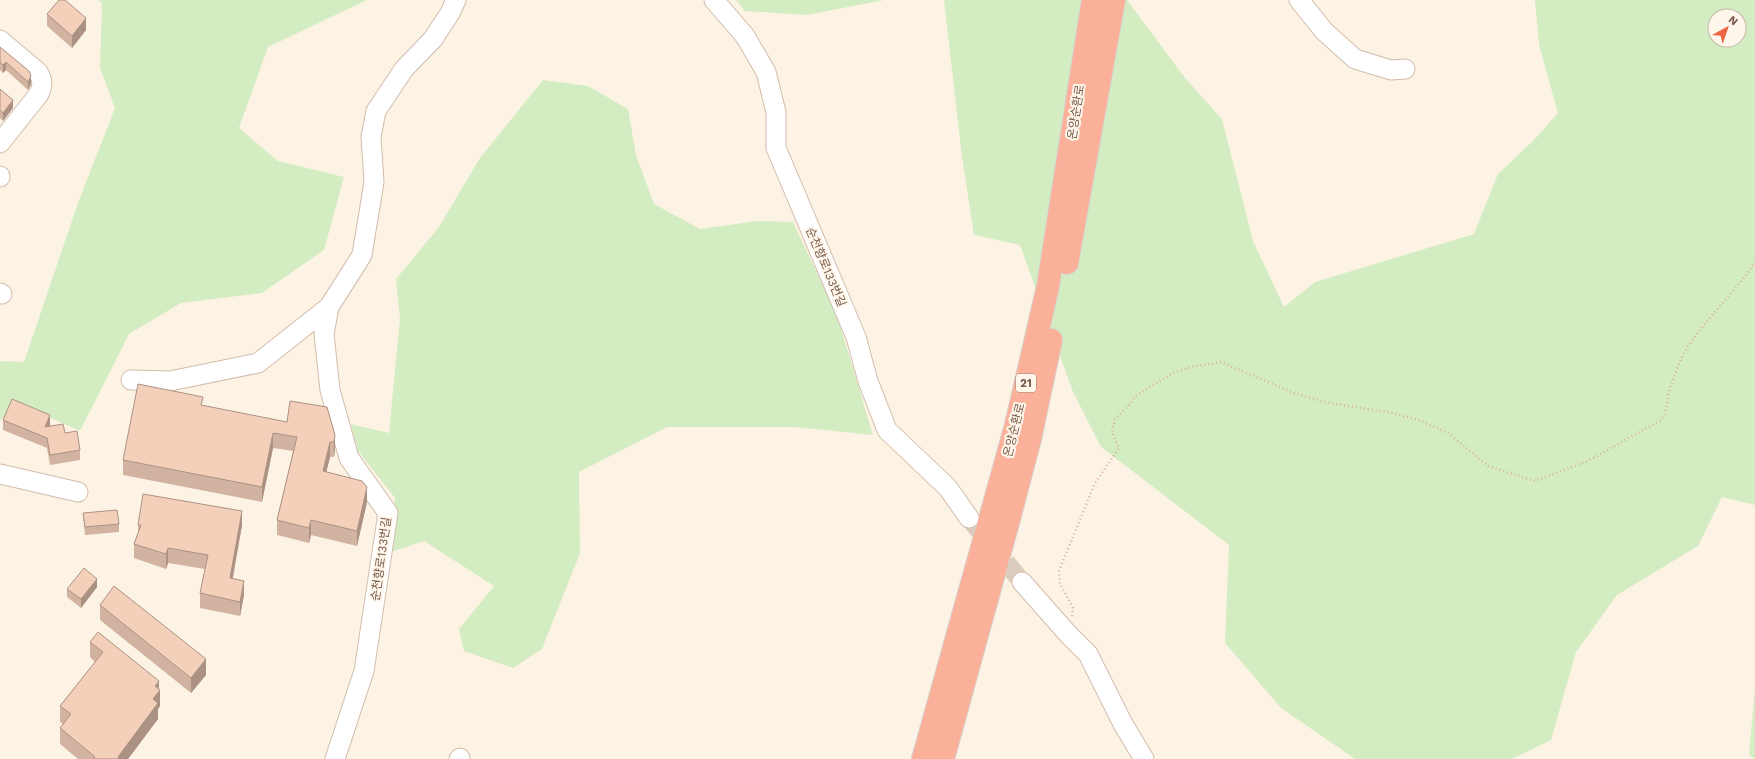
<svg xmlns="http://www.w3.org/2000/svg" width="1755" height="759" font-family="'Work Sans','Noto Sans KR',sans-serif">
<rect width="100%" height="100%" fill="#fdf3e5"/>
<!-- green -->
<path fill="#d4ecc2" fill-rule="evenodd" d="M 98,0 L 367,0 L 268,47 L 239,128 L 278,161 L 344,177 L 324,250 L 262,293 L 181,303 L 129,334 L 80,431 L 16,402 L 12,410 L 0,420 L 0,361 L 24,362 L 79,200 L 115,108 L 100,68 L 102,3 Z
M 736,0 L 884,0 L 807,15 L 745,11 Z
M 944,0 L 1127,0 L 1185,78 L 1222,119 L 1253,241 L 1284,307 L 1315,282 L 1474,234 L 1498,174 L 1534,140 L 1558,113 L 1539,45 L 1535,0 L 1755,0 L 1755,505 L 1722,497 L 1698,546 L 1617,595 L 1576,652 L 1551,740 L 1512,759 L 1355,759 L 1281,708 L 1225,643 L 1229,545 L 1101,447 L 1073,392 L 1020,245 L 974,235 L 962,157 ZM 1715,16 L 1739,16 L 1739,40 L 1715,40 Z
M 543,80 L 588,86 L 628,109 L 636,155 L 654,204 L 700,229 L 758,221 L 793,222 L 837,315 L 873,435 L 795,427 L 667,427 L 579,472 L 580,553 L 542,649 L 513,668 L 464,651 L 459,629 L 494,586 L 424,541 L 391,552 L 395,498 L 358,451 L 351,424 L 389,433 L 400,318 L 396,279 L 439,227 L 480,158 Z
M 1755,689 L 1755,759 L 1754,759 L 1749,754 Z"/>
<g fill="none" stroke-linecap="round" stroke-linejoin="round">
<!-- minor-tunnel -->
<path stroke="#dcccbe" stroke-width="19" stroke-dasharray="19 10" stroke-linecap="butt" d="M 969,518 L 1022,582"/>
<defs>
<path id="minor" d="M 714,0 L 745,36 L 766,72 L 776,112 L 776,148 L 856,337 L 868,381 L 887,430 L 948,488 L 969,518
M 1299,0 L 1324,31 L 1355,59 L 1391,70 L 1405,69
M 0,40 L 38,72 C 43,80 43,85 39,94 L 0,143
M 0,176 L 0,177
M 0,293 L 2,294
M 131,380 L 170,381 L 258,363 L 329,307
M 0,474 L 78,492
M 1022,582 L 1068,634 L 1088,654 L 1123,724 L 1144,759
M 335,759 L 364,671 L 388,513 L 349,458 L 330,390 L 324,334 L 329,307 L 362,255 L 374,182 L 371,137 L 376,111 L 404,69 L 433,39 L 450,13 L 456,0
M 459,759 L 460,758"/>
<path id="highway" d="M 1067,263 L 1114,0
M 923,759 L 1016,425 L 1048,286 L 1093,0
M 943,759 L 1009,519 L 1030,439 L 1051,340"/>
</defs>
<!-- minor casing -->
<use href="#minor" stroke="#d2bcac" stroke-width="21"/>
<!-- highway casing -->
<use href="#highway" stroke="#d9d0cc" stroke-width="24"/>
<!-- path -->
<path stroke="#d9b39e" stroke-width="2.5" stroke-dasharray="1 3" stroke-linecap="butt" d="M 1072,616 L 1073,608 L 1060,584 L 1059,571 L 1095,483 L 1119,448 L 1112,433 L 1115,419 L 1130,404 L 1137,395 L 1173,373 L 1191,367 L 1221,362 L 1294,393 L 1324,402 L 1392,413 L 1419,420 L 1448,433 L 1488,466 L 1535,481 L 1588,461 L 1661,420 C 1668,411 1667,396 1671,385 C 1674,376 1678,366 1682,357 C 1701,322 1733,296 1755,262"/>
<!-- minor -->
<use href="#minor" stroke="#fff" stroke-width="19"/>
<!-- highway -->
<use href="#highway" stroke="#fab099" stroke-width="22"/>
</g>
<!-- wall -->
<path fill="#d2b3a1" d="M 47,14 L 86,30 L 72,48 L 47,26 Z
M 0,47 L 31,84 L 28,90 L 6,70 L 3,73 L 0,70 Z
M 0,89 L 13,108 L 3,121 L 0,118 Z
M 203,405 L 335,435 L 335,450 L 334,457 L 330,457 L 326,472 L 367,502 L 357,546 L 311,535 L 309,543 L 277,535 L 277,520 L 293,451 L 273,448 L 262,502 L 123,475 L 123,460 Z
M 3,420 L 50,425 L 50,427 L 65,433 L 80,450 L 80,460 L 50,465 L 47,448 L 3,430 Z
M 83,513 L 119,524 L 119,532 L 85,535 Z
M 138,525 L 242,525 L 233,578 L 244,595 L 240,616 L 200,608 L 200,593 L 205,569 L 168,563 L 166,569 L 134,558 L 134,544 L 138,533 Z
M 97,587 L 81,608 L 67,597 L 67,589 Z
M 100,605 L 206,675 L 191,693 L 100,620 Z
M 90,642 L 159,689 L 160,706 L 158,709 L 158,719 L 128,759 L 78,759 L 60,744 L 60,728 L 63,724 L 60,722 L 60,706 L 95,662 L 90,657 Z"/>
<!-- shaded-wall -->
<path fill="#ab9283" d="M 86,18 L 86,30 L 72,48 L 72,36 Z
M 6,62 L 6,70 L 3,73 L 3,65 Z
M 31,76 L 31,84 L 28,90 L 28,82 Z
M 13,100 L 13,108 L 3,121 L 3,113 Z
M 50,415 L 50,425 L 45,438 L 45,427 Z
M 273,433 L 273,448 L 262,502 L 262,487 Z
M 335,435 L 335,450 L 334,457 L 334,442 Z
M 330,442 L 330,457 L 323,486 L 323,471 Z
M 367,487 L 367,502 L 357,546 L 357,531 Z
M 242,511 L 242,525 L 230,592 L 230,578 Z
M 311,520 L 311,535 L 309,543 L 309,528 Z
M 168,548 L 168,563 L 166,569 L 166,554 Z
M 97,579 L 97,587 L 81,608 L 81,599 Z
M 244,581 L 244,595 L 240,616 L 240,602 Z
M 206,659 L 206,675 L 191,693 L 191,678 Z
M 159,681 L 159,692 L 160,690 L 160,706 L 158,709 L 158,719 L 128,759 L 118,759 L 118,757 L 153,699 L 155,686 Z"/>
<!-- building -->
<path fill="#f4d0bb" stroke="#ab9283" d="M 59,0 L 65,0 L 86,18 L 72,36 L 47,14 Z
M 0,47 L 29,71 L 31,76 L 28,82 L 6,62 L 3,65 L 0,62 Z
M 0,89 L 13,100 L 3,113 L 0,110 Z
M 138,384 L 203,397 L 201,405 L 287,422 L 290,401 L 327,407 L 335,435 L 334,442 L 330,442 L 323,471 L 362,481 L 367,487 L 357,531 L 311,520 L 309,528 L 277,520 L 297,437 L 273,433 L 262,487 L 123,460 Z
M 12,399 L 50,415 L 45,427 L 63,424 L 65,433 L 77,431 L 80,450 L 50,455 L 47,438 L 3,420 Z
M 143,494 L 242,511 L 230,578 L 244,581 L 240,602 L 200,593 L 208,555 L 168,548 L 166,554 L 134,544 L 141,525 L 138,525 Z
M 117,510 L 119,524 L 85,527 L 83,513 Z
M 84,568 L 97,579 L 81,599 L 67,589 Z
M 114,586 L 206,659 L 191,678 L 100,605 Z
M 98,632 L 159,681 L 155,686 L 160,690 L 153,699 L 158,703 L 118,757 L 119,759 L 95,759 L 94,756 L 60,728 L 71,714 L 60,706 L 103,652 L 90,642 Z"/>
<g text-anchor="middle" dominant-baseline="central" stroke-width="4" stroke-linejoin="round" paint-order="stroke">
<!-- shield labels -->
<rect fill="#fff7ec" stroke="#a08879" stroke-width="1" x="1016" y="374" width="20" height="18" rx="3"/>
<g font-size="11" font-weight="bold" fill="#785848">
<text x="1026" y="383">21</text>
</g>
<!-- street labels -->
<g font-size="12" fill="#785848" stroke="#fff7ec">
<text transform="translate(1076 112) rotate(-81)">온양순환로</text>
<text transform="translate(826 267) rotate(67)">순천향로133번길</text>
<text transform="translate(1014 430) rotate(-76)">온양순환로</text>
<text transform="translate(381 559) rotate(-82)">순천향로133번길</text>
</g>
</g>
<!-- north arrow -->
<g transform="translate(1727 28) rotate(40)"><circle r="19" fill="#fff7ec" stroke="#c9b7aa"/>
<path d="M0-3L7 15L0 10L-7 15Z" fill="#ed6644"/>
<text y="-6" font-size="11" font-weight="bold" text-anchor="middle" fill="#785848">N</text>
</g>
</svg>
